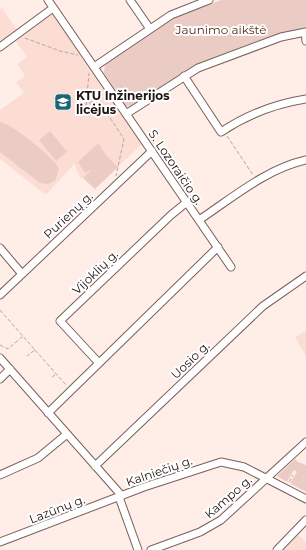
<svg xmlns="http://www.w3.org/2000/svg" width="306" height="550" font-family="Montserrat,sans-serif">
<rect width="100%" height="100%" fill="#ffede8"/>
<!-- built -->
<path fill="#fbddd4" d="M 2,8 L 17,30 L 2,42 L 0,40 L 0,9 Z
M 53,13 L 142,144 L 95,189 L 83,178 L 81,179 L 74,164 L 46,195 L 0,159 L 0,110 L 24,93 L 16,82 L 25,76 L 17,64 L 27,57 L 16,41 Z
M 306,331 L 306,356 L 295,337 Z
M 297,534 L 306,542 L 306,550 L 282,550 Z"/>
<!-- green -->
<path fill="#eaccc4" d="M 221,0 L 306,0 L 306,28 L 296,30 L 184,73 L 131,107 L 126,106 L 104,73 L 105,64 L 174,18 Z
M 0,122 C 11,123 56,159 59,169 L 55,181 L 48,184 L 40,183 L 0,152 Z
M 50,131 L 67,152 L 56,161 L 39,140 Z
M 99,144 L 106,155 L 118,167 L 95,189 L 83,178 L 92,169 L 85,173 L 78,162 L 96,145 Z
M 295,459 L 298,462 L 306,465 L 306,492 L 290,483 L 297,472 L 294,470 L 287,482 L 277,476 Z"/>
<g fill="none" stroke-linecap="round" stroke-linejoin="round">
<defs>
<path id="minor" d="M 48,0 L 231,267
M 130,0 L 150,29
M 305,32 L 306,41
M 0,47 L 53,8
M 94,67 L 171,15 L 209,0
M 184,76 L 221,132 C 248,114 274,104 306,99
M 126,114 L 198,68 L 281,37 L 306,32
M 199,220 C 232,198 266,169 306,160
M 0,248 L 22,274
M 0,295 L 152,151
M 0,358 L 122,496
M 98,362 L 60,321 L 171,215 L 187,202
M 0,379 L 10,369
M 48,413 L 218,247
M 95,466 L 263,306 L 306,276
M 0,475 L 38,458 L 67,434
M 119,497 L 138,550
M 0,542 L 144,487 L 221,462 L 244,467 L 306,499
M 151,550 L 200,532 L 221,520 L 306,442
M 277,550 L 306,520"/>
</defs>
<!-- minor casing -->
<use href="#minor" stroke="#796059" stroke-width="9"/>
<!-- path -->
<path stroke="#b6a6a2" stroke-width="1" stroke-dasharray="4 2" stroke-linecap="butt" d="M 25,38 L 60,51 L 78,55
M 97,98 L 124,139 L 116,176
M 86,106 L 89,73
M 79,110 L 103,94
M 227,136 L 253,175
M 0,310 L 35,350 L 27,356
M 0,345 L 8,349 L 23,336
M 35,350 L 66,385
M 52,377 L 56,374
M 289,482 L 293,475"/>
<!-- minor -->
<use href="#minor" stroke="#fff" stroke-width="7"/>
</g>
<!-- icons -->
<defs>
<symbol id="school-square" viewBox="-11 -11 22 22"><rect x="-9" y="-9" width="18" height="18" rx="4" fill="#1d6474" stroke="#fff"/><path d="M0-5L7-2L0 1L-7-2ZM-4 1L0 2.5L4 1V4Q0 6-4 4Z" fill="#fff"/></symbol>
</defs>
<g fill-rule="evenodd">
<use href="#school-square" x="53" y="92" width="20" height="20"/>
</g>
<g text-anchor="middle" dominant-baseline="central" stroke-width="4" stroke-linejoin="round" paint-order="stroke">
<!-- park labels -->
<g font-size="12" fill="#582a1d" stroke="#fff">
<text x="221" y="29">Jaunimo aikštė</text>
</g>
<!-- poi labels -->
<g font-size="12" font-weight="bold" fill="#1e1411" stroke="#fff" text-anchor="start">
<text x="76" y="95">KTU Inžinerijos<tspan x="76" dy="14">licėjus</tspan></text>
</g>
<!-- street labels -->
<g font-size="12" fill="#1e1411" stroke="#fff">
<text transform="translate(176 167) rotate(56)">S. Lozoraičio g.</text>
<text transform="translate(68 215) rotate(-43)">Purienų g.</text>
<text transform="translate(95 272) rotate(-44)">Vijoklių g.</text>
<text transform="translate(190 360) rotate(-44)">Uosio g.</text>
<text transform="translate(159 471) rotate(-19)">Kalniečių g.</text>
<text transform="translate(228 497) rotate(-41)">Kampo g.</text>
<text transform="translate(57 509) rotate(-21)">Lazūnų g.</text>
</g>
</g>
</svg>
